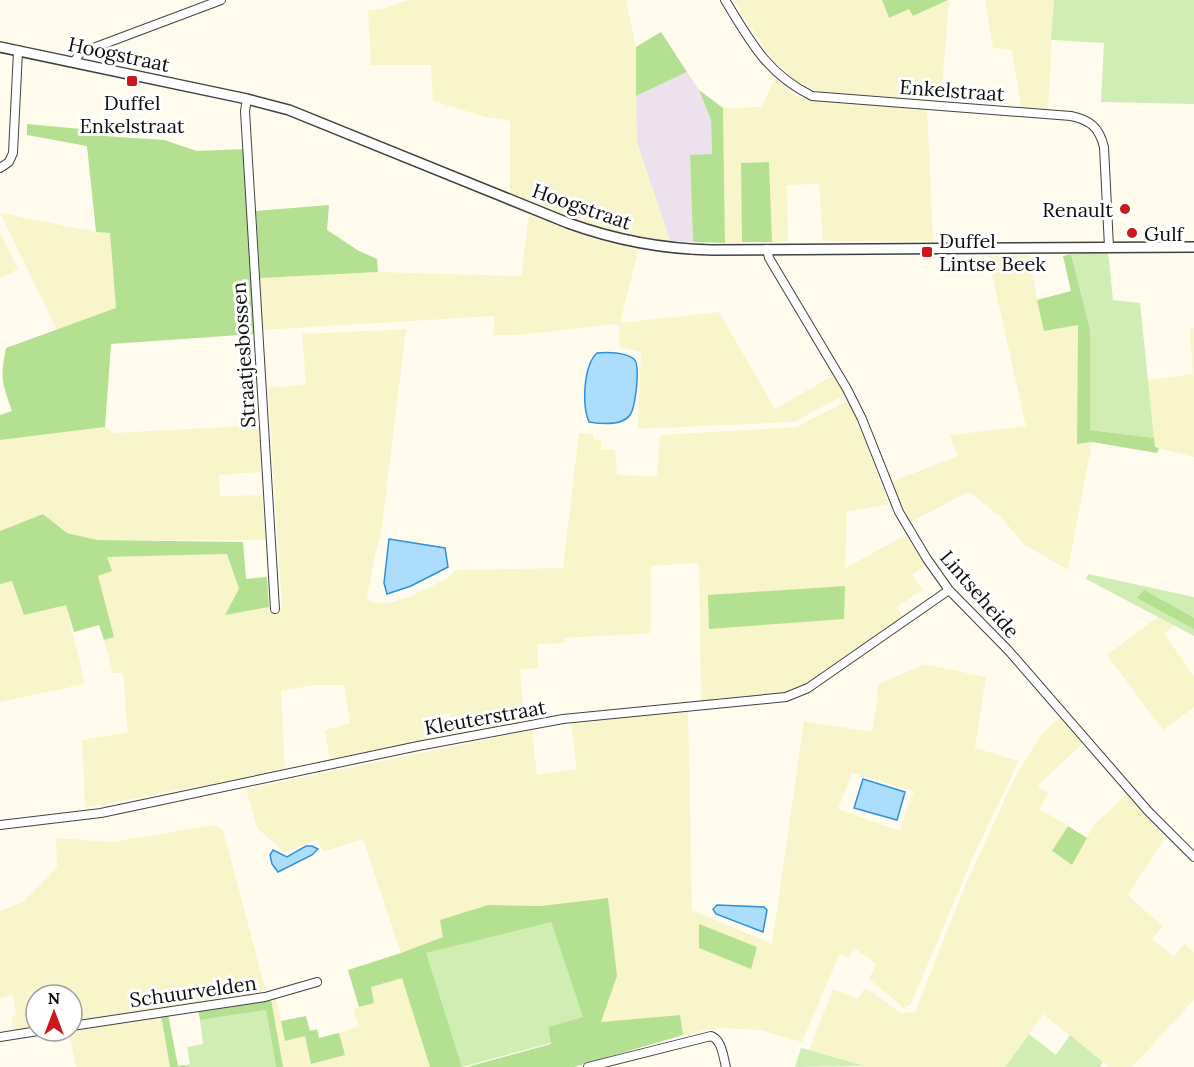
<svg xmlns="http://www.w3.org/2000/svg" width="1194" height="1067" font-family="Lora,serif">
<rect width="100%" height="100%" fill="#fffcee"/>
<!-- industrial -->
<path fill="#ece1ed" d="M 687,72 L 699,90 L 711,120 L 712,155 L 690,156 L 693,242 L 670,241 L 637,143 L 636,130 L 636,96 Z"/>
<!-- farmland -->
<path fill="#f8f5cb" fill-rule="evenodd" d="M 408,0 L 626,0 L 636,47 L 637,143 L 670,241 L 631,235 L 595,226 L 510,193 L 510,121 L 485,117 L 433,101 L 431,65 L 371,65 L 368,10 L 383,9 Z
M 733,0 L 882,0 L 889,18 L 909,9 L 913,16 L 949,0 L 941,100 L 820,92 L 794,80 L 770,56 Z
M 985,0 L 1054,0 L 1048,110 L 1021,107 L 1012,50 L 993,48 Z
M 774,79 L 795,95 L 820,101 L 927,109 L 933,241 L 823,241 L 819,184 L 787,185 L 788,241 L 772,242 L 769,162 L 741,163 L 742,242 L 725,243 L 723,108 L 762,107 Z
M 0,213 L 96,232 L 110,233 L 116,309 L 57,330 Z
M 529,215 L 591,238 L 639,248 L 620,323 L 719,312 L 775,409 L 834,375 L 845,395 L 794,422 L 638,429 L 641,352 L 619,347 L 619,324 L 517,335 L 493,335 L 495,316 L 262,330 L 260,278 L 378,272 L 521,276 Z
M 0,233 L 18,269 L 0,279 Z
M 1028,255 L 1044,331 L 1078,325 L 1077,444 L 1092,442 L 1068,570 L 1023,544 L 1002,518 L 969,492 L 910,522 L 891,482 L 957,456 L 950,435 L 1026,426 L 988,256 Z
M 1190,328 L 1194,328 L 1194,457 L 1155,447 L 1148,380 L 1193,374 Z
M 406,329 L 381,534 L 375,555 L 367,597 L 371,602 L 390,603 L 409,597 L 444,580 L 456,570 L 563,568 L 579,433 L 593,434 L 594,440 L 601,440 L 601,450 L 615,450 L 617,475 L 657,476 L 660,435 L 796,427 L 850,400 L 889,504 L 847,512 L 845,568 L 906,535 L 925,566 L 912,574 L 923,590 L 897,607 L 903,618 L 790,693 L 701,702 L 699,563 L 651,566 L 651,633 L 565,638 L 564,643 L 537,644 L 538,668 L 520,670 L 524,724 L 453,735 L 450,713 L 427,719 L 430,740 L 330,759 L 325,730 L 350,723 L 344,685 L 314,685 L 281,691 L 285,770 L 85,808 L 82,741 L 91,738 L 128,733 L 123,673 L 113,673 L 104,640 L 113,637 L 97,575 L 107,557 L 227,554 L 239,590 L 225,614 L 269,607 L 282,609 L 268,388 L 306,384 L 302,334 Z
M 259,425 L 261,472 L 219,475 L 220,496 L 262,495 L 266,540 L 97,540 L 67,533 L 43,514 L 0,531 L 0,440 L 105,427 L 114,433 Z
M 12,581 L 66,605 L 85,684 L 0,702 L 0,584 Z
M 1158,617 L 1174,625 L 1164,634 L 1194,676 L 1194,707 L 1163,730 L 1107,655 Z
M 924,664 L 986,677 L 975,748 L 1019,761 L 973,857 L 911,1004 L 904,1008 L 869,979 L 876,964 L 854,948 L 849,959 L 840,953 L 802,1042 L 760,1030 L 717,1028 L 683,1035 L 680,1015 L 601,1022 L 617,976 L 607,898 L 541,906 L 488,905 L 441,920 L 443,937 L 401,954 L 363,839 L 323,852 L 318,840 L 284,852 L 257,828 L 246,789 L 532,730 L 537,775 L 577,769 L 571,724 L 688,710 L 692,910 L 772,944 L 804,721 L 867,731 L 873,729 L 879,684 ZM 852,773 L 914,791 L 900,831 L 838,809 Z
M 1061,717 L 1083,743 L 1038,786 L 1048,794 L 1040,809 L 1068,826 L 1052,852 L 1072,865 L 1093,826 L 1126,794 L 1165,838 L 1128,895 L 1163,927 L 1152,939 L 1174,956 L 1184,944 L 1194,952 L 1194,1000 L 1132,1067 L 1110,1067 L 1043,1014 L 1005,1067 L 863,1067 L 809,1050 L 833,989 L 858,999 L 864,989 L 872,992 L 901,1013 L 915,1012 L 967,881 L 1016,775 L 1043,732 Z
M 215,825 L 223,830 L 265,988 L 259,995 L 72,1022 L 72,995 L 36,995 L 36,1027 L 13,1031 L 12,1017 L 16,1016 L 13,995 L 0,998 L 0,911 L 23,902 L 57,868 L 56,838 L 112,842 Z
M 402,977 L 430,1067 L 283,1067 L 271,999 L 276,997 L 285,1041 L 305,1036 L 311,1064 L 344,1055 L 339,1033 L 359,1026 L 353,1009 L 374,1003 L 370,987 Z
M 161,1015 L 170,1067 L 76,1067 L 69,1031 L 72,1031 L 72,1027 Z"/>
<!-- green -->
<path fill="#d0eeb4" d="M 1054,0 L 1194,0 L 1194,104 L 1101,102 L 1104,43 L 1051,40 Z
M 1108,251 L 1113,300 L 1140,303 L 1154,438 L 1090,430 L 1090,329 L 1071,254 Z
M 1088,574 L 1194,597 L 1194,636 L 1086,579 Z
M 551,922 L 583,1017 L 548,1027 L 551,1043 L 462,1067 L 425,953 Z
M 266,1010 L 276,1067 L 185,1067 L 185,1065 L 190,1064 L 187,1047 L 203,1044 L 200,1020 Z
M 1029,1034 L 1056,1055 L 1070,1035 L 1103,1062 L 1100,1067 L 1005,1067 Z
M 801,1048 L 809,1050 L 864,1066 L 795,1067 Z"/>
<!-- forest -->
<path fill="#b3e091" d="M 882,0 L 948,0 L 913,16 L 909,9 L 889,18 Z
M 661,32 L 687,72 L 636,96 L 636,47 Z
M 699,90 L 723,108 L 725,243 L 693,242 L 690,155 L 712,154 L 711,120 Z
M 27,124 L 81,129 L 105,126 L 104,136 L 164,140 L 197,151 L 243,149 L 254,334 L 111,344 L 105,427 L 0,440 L 0,415 L 12,411 C 2,382 0,379 6,348 L 116,308 L 110,233 L 96,232 L 87,146 L 27,135 Z
M 769,162 L 772,242 L 742,242 L 741,163 Z
M 329,205 L 327,230 L 359,251 L 377,259 L 378,272 L 260,278 L 256,211 Z
M 1071,254 L 1090,329 L 1090,430 L 1154,438 L 1155,447 L 1159,448 L 1157,453 L 1092,442 L 1077,444 L 1078,325 L 1044,331 L 1037,300 L 1071,291 L 1063,256 Z
M 43,514 L 67,533 L 97,540 L 243,542 L 246,579 L 267,577 L 269,607 L 225,615 L 239,589 L 227,554 L 107,557 L 112,571 L 98,576 L 114,637 L 104,640 L 99,625 L 74,632 L 66,605 L 24,615 L 12,581 L 0,584 L 0,531 Z
M 845,586 L 844,619 L 709,629 L 708,595 Z
M 1144,590 L 1194,618 L 1194,629 L 1137,598 Z
M 1068,826 L 1087,838 L 1072,865 L 1052,851 Z
M 608,898 L 617,976 L 601,1022 L 680,1015 L 683,1035 L 574,1067 L 467,1067 L 551,1044 L 548,1027 L 583,1017 L 551,922 L 426,953 L 462,1067 L 430,1067 L 402,978 L 371,987 L 374,1003 L 359,1007 L 348,970 L 401,953 L 443,937 L 440,920 L 488,905 L 541,906 Z
M 699,924 L 757,947 L 751,969 L 699,948 Z
M 271,999 L 283,1067 L 276,1067 L 266,1010 L 200,1020 L 198,1009 Z
M 168,1014 L 178,1066 L 185,1065 L 185,1067 L 170,1067 L 161,1015 Z
M 306,1016 L 310,1031 L 317,1029 L 319,1038 L 339,1033 L 345,1055 L 311,1064 L 305,1036 L 285,1041 L 281,1021 Z"/>
<!-- water -->
<path fill="#adddfc" stroke="#2d91da" stroke-width="1.5" d="M 597,353 C 607,352 625,352 634,359 C 641,366 635,408 630,415 C 622,426 601,424 589,422 C 582,406 583,366 597,353 Z
M 389,539 L 445,548 L 448,567 L 411,586 L 387,594 L 384,583 Z
M 863,779 L 905,792 L 897,820 L 854,808 Z
M 306,846 L 312,846 L 318,849 L 312,855 L 278,872 L 272,864 L 270,855 L 273,850 L 287,857 Z
M 717,905 L 764,907 L 767,910 L 763,932 L 716,914 L 713,909 Z"/>
<g fill="none" stroke-linecap="round" stroke-linejoin="round">
<defs>
<path id="minor" d="M 725,0 C 750,41 767,74 812,96 L 1071,116 C 1090,120 1099,127 1104,147 L 1109,247
M 74,62 L 80,53 L 221,0
M 247,99 L 245,111 L 275,609
M 0,168 L 9,162 L 13,153 L 18,51
M 767,249 L 769,258 L 847,389 L 862,419 L 899,512 L 927,559 L 949,590 L 1008,650 L 1148,811 L 1194,857
M 0,825 L 101,813 L 418,746 L 563,719 L 786,697 L 808,688 L 949,590
M 72,1026 L 265,997 L 317,982
M 0,1037 L 38,1031
M 588,1067 L 711,1036 C 722,1040 723,1056 726,1067"/>
<path id="tertiary" d="M 0,47 L 247,99 L 289,110 L 568,223 C 615,240 662,249 712,250 L 1194,247"/>
</defs>
<!-- minor casing -->
<use href="#minor" stroke="#414141" stroke-width="10"/>
<!-- tertiary casing -->
<use href="#tertiary" stroke="#414141" stroke-width="12"/>
<!-- minor -->
<use href="#minor" stroke="#fff" stroke-width="8"/>
<!-- tertiary -->
<use href="#tertiary" stroke="#fff" stroke-width="9"/>
</g>
<!-- markers -->
<g fill="#cb181d" stroke="#fff" stroke-width="2">
<rect x="126" y="75" width="12" height="12" rx="3"/>
<circle cx="1125" cy="209" r="6"/>
<circle cx="1132" cy="233" r="6"/>
<rect x="921" y="246" width="12" height="12" rx="3"/>
</g>
<g text-anchor="middle" dominant-baseline="central" stroke-width="6" stroke-linejoin="round" paint-order="stroke">
<!-- street labels -->
<g font-size="20" fill="#0e0e0e" stroke="#fff">
<text transform="translate(119 54) rotate(12)">Hoogstraat</text>
<text transform="translate(952 90) rotate(4)">Enkelstraat</text>
<text transform="translate(582 206) rotate(19)">Hoogstraat</text>
<text transform="translate(243 355) rotate(-94)">Straatjesbossen</text>
<text transform="translate(980 594) rotate(49)">Lintseheide</text>
<text transform="translate(485 717) rotate(-10)">Kleuterstraat</text>
<text transform="translate(193 991) rotate(-8)">Schuurvelden</text>
</g>
<!-- poi labels -->
<g font-size="20" fill="#0e0e0e" stroke="#fff" text-anchor="start">
<text x="132" y="102" text-anchor="middle">Duffel<tspan x="132" dy="23">Enkelstraat</tspan></text>
<text x="1113" y="209" text-anchor="end">Renault</text>
<text x="1144" y="233">Gulf</text>
<text x="939" y="240">Duffel<tspan x="939" dy="23">Lintse Beek</tspan></text>
</g>
</g>
<!-- north arrow -->
<g transform="translate(54 1013)"><circle r="28" fill="#ffffff" stroke="#9f9f9f" stroke-width="1.5"/>
<path d="M0-4.5L10 22L0 15L-10 22Z" fill="#cb181d"/>
<text y="-9" font-size="16" font-weight="bold" text-anchor="middle" fill="#0e0e0e">N</text>
</g>
</svg>
